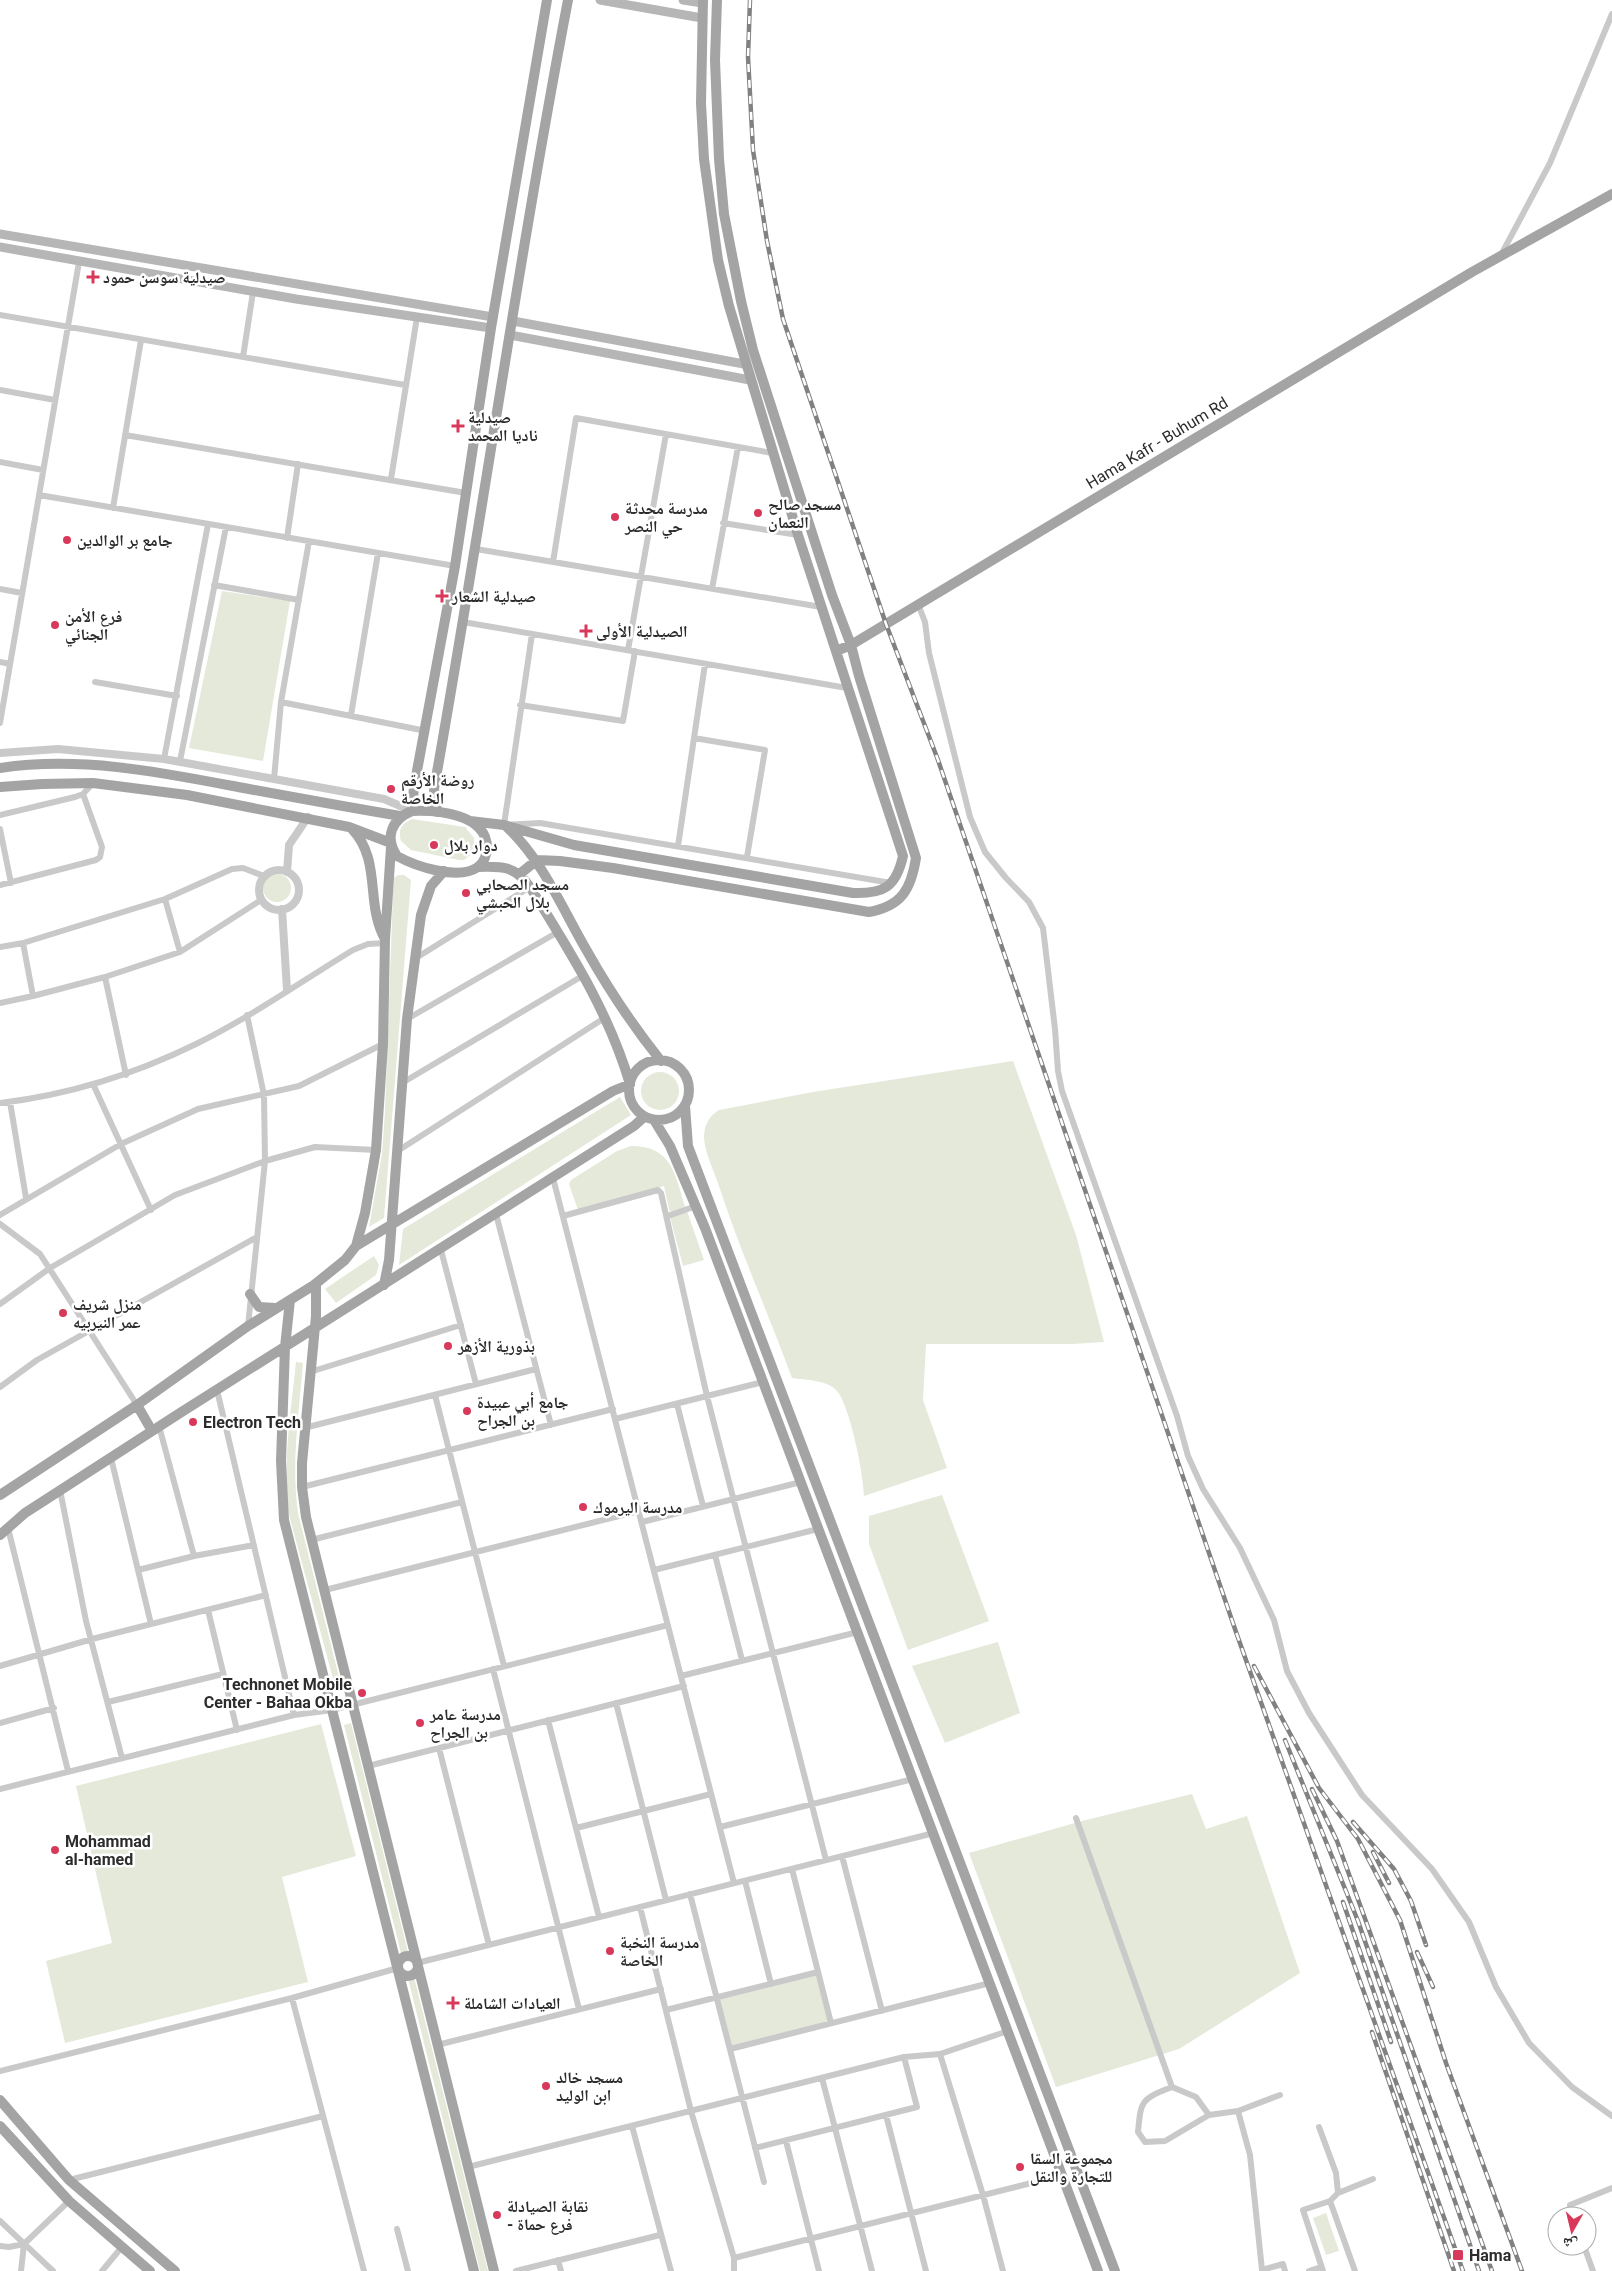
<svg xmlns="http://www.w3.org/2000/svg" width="1612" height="2271" font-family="Roboto,'Noto Naskh Arabic',sans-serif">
<rect width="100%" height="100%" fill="#fff"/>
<!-- green -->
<path fill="#e4e9da" d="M 222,591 L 290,601 L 263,761 L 189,748 Z
M 412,819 L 465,827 L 474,838 L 474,852 L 464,860 L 459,860 L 411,850 L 401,841 C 398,829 401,824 412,819 Z
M263 888a14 14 0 1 1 28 0a14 14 0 1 1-28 0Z
M 398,875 L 404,875 L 411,880 L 384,1218 L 369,1227 L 382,1154 L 385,1111 L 393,892 L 394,878 Z
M 1013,1061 L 1076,1235 L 1104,1342 L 1072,1344 L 926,1344 L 923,1400 L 947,1468 L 864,1496 C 864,1476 850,1406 837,1391 C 828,1380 805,1380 792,1378 C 769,1315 741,1253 720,1189 C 715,1173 705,1154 704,1138 C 704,1125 709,1116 719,1110 L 813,1092 Z
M641 1091a19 19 0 1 1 38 0a19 19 0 1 1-38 0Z
M 620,1097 L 631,1115 L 399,1265 L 403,1229 Z
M 631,1146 C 672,1146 675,1174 685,1207 L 670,1213 L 664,1186 L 578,1210 L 569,1184 L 571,1180 L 617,1151 Z
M 687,1211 L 704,1260 L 683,1266 L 670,1217 Z
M 374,1256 L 379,1265 L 376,1275 L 336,1303 L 325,1289 Z
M 296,1362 L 303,1363 C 299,1413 291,1463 298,1513 L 341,1685 L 335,1686 L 289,1515 C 282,1464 291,1413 296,1362 Z
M 942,1495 L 989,1621 L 908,1650 L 869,1544 L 869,1516 Z
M 998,1642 L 1020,1713 L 945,1743 L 912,1666 Z
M 351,1723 L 408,1952 L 401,1953 L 344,1725 Z
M 321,1724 L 356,1856 L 282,1877 L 308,1982 L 65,2043 L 46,1961 L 112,1943 L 76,1786 Z
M 1192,1794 L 1206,1829 L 1247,1816 L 1300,1973 L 1179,2049 L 1056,2087 L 969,1853 L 1082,1821 Z
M 818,1972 L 831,2023 L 730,2049 L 717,1997 Z
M 414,1977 L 488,2271 L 480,2271 L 408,1978 Z
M 1326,2213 L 1339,2251 L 1326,2255 L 1313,2218 Z"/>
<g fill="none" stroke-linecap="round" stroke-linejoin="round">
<!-- minor -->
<path stroke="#c9c9c9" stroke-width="6" d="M 1501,255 L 1550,163 L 1612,14
M 0,315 L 405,385
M 243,357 L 253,292
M 0,390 L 55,400
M 125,435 L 466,493
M 0,462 L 43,470
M 391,479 L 417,317
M 39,495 L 455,566
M 113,508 L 141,340
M 723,523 L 798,535
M 287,538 L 298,464
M 476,549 L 821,607
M 553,562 L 576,418 L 772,453
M 214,585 L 299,600
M 0,589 L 22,593
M 712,589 L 738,447
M 918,604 L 925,622 L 929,653 L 970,817 L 985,852 L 1006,878 L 1029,902 L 1043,928 L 1055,1029 L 1058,1071 L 1062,1091 L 1177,1416 L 1188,1456 L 1203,1489 L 1240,1548 L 1274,1620 L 1287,1671 L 1309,1713 L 1362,1795 L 1432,1869 L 1469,1922 L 1496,1987 L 1529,2043 L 1572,2087 L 1612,2116
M 463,622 L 847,688
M 532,634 L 504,825 L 540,823 L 891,883
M 628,650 L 666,434
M 0,662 L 10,664
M 95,682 L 177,696
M 281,702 L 426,731
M 520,705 L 623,721 L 635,651
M 351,715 L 378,553
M 0,723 L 79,262
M 694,738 L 765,750 L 747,857
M 164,759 L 208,524
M 180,761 L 226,527
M 274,779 L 281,702 L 309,541
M 0,815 L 75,797 L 83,794 L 93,783
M 0,829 L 11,883
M 678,846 L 705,664
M 0,885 L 96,860 L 100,857 L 102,847 L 83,794
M 165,899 L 180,952
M 23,943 L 33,996
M 0,947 L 23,943 L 165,899 L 232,869 L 243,868 L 264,876
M 416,958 L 530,887
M 105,977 L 126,1075
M 0,1003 L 33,996 L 105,977 L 180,952 L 261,900
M 247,1015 L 264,1095 L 265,1161 L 248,1326
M 407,1019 L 558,932
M 402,1083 L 584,975
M 93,1084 L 151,1210
M 10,1102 L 26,1198
M 0,1103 C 68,1095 135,1074 196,1044 C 251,1017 302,981 353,950 L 368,944 L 385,943
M 396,1152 L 606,1017
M 553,1178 L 734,1883
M 496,1214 L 551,1425
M 0,1215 L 121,1144 L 198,1109 L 299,1086 L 383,1044
M 563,1216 L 658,1190 L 661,1193 L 707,1396 L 826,1860
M 668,1216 L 696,1206
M 0,1224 L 40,1254 L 137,1405
M 441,1250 L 476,1384
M 0,1304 L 50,1268 L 175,1195 L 265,1161 L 315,1147 L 376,1150
M 310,1372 L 461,1325
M 0,1387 L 37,1360 L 255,1238
M 217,1390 L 294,1715
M 435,1395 L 504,1666
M 677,1404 L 703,1506
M 615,1419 L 763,1382
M 159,1426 L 194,1556
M 304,1428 L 536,1369
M 111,1458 L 151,1624
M 302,1487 L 613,1409
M 60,1490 L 86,1621 L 122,1758
M 642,1522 L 801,1482
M 8,1528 L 68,1771
M 311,1540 L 462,1502
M 715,1555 L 742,1660
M 138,1570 L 194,1556 L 254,1545
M 654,1570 L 818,1529
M 325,1590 L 639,1511
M 208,1610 L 237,1730
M 0,1666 L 92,1639 L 266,1595
M 493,1669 L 579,2009
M 681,1676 L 858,1632
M 108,1702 L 223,1674
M 616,1703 L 666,1900
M 548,1720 L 599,1917
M 0,1723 L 54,1708
M 439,1748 L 489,1945
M 368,1766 L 684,1686
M 0,1789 L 294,1715 L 332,1710 L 668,1625
M 1076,1818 L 1172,2087 C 1141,2099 1141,2100 1138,2132 L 1145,2142 L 1165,2141 L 1209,2115 L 1238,2111 L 1280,2095
M 720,1827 L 913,1779
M 576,1828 L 711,1794
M 842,1856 L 882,2011
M 792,1869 L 831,2023
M 745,1881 L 771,1984
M 690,1894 L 764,2182
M 640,1907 L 691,2111 L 734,2258 L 734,2271
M 417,1963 L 934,1833
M 292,1998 L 364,2271
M 666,2010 L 818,1972
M 437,2045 L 661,1989
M 730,2049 L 990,1983
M 940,2054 L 983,2195 L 1003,2271
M 0,2071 L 292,1998 L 398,1968
M 822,2078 L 872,2271
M 1172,2087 L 1196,2097 L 1209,2115
M 1238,2111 L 1250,2155 L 1262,2270 L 1283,2264 L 1285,2271
M 886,2115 L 926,2271
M 632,2126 L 671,2271
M 1319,2127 L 1336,2173 L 1338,2193
M 786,2141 L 819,2271
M 755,2148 L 917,2107 L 904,2057
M 468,2167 L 904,2057 L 940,2054 L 1008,2031
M 69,2180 L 323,2116
M 1330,2201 L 1338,2193 L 1373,2179
M 1574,2216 L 1570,2205 L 1612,2188
M 0,2221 L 53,2271
M 397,2229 L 408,2271
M 0,2246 L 9,2247 L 24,2244
M 1584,2246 L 1593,2271
M 734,2258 L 1063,2175
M 558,2260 L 561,2271
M 21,2271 L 24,2244 L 69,2201
M 102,2271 L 121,2248
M 516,2271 L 660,2235
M 1309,2271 L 1321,2267
M 1323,2271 L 1303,2210 L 1330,2201 L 1355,2271"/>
<!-- tertiary -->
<path stroke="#c9c9c9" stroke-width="8" d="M 0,753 L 58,749 L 164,759 L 384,799 L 412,811
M259 890a20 20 0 1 1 40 0a20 20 0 1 1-40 0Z
M 287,872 L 289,845 L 308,817
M 282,909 L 287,990"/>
<!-- secondary -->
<path stroke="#b6b6b6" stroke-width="9" d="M 600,0 L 702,18
M 683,0 L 703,3
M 0,234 L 493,317
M 0,247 L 296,299 L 491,328
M 513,321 L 744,364
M 510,335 L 750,380"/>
<!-- primary -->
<path stroke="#a4a4a4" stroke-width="10" d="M 836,651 L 851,645 L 1472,272 L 1612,194
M 0,768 C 80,756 160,772 238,787 C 292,797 346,807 400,816
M 0,787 L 42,784 L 93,783 L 187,795 L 349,827 L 391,843
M 412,811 L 414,787 L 455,566 L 491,328 L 547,0
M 412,811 C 438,810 486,814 487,847 C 487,854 484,863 478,867 C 458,881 415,866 397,856 C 384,837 392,819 412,811 Z
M 437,812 L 434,789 C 481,526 518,262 568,0
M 470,821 L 504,825 L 574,845 L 853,893 C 884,894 896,887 903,856 L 798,535 L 729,306 L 718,260 L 704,159 L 701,103 L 703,0
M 507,827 C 543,861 562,908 587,951 C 609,990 633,1026 661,1061
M 352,829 C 382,860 365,904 385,939
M 521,873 L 537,860 L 560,861 L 613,868 L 869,912 C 902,906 911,889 916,858 L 859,676 L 851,645 L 832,595 L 753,350 L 741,301 L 724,214 L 719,159 L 715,60 L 717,0
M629 1090a30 30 0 1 1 60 0a30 30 0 1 1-60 0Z
M 685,1106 L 688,1146 L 1115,2271
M 654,1120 L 670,1146 L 705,1228 L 1098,2271
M 356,1246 L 613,1091 L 630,1084 C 608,1010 570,952 530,887 C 515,866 503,866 478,867
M 316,1284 L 316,1316 L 302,1463 L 302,1487 L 306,1517 L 494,2271
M 384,1285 L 389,1260 L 407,1019 L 421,915 L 431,886 L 444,871
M 250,1294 L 259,1307 L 275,1308
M 290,1300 L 285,1347 L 281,1461 L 284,1520 L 474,2271
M 137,1405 L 152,1431
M 0,1495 L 137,1405 L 248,1326 L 314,1285 L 345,1260 L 356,1246 L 365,1213 L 376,1150 L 383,1044 L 385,939 L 391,847
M 0,1535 L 25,1513 L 180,1413 L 634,1126 L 644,1117
M398 1966a10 10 0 1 1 20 0a10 10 0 1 1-20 0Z
M 0,2100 L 69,2180 L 175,2271
M 0,2126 L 69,2201 L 150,2271"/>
<defs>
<path id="rail" d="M 750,0 L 748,57 L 753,150 L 767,241 L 783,319 L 886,624 L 938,760 L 1236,1632 L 1463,2271
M 1254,1666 L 1319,1788 L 1358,1839 L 1400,1920 L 1446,2063 L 1522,2271
M 1285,1740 L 1358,1921 L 1479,2271
M 1312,1789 L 1337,1841 L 1492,2271
M 1353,1822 L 1394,1869 L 1411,1901 L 1426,1945
M 1373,1852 L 1389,1883
M 1343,1902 L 1391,2042
M 1417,1952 L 1433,1987
M 1372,2032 L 1454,2271"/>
</defs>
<!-- rail casing -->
<use href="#rail" stroke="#818181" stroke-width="4.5"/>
<!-- rail -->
<use href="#rail" stroke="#fff" stroke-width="2.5" stroke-dasharray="8" stroke-linecap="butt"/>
</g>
<!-- markers -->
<g fill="#d83859" stroke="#fff" stroke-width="2">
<path d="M90.5 269.5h5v5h5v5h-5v5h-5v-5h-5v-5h5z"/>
<path d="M455.5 418.5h5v5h5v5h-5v5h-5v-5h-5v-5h5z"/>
<circle cx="758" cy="513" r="5"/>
<circle cx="615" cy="517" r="5"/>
<circle cx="67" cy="540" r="5"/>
<path d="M439.5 588.5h5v5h5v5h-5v5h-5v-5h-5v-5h5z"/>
<circle cx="55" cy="625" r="5"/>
<path d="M583.5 623.5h5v5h5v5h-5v5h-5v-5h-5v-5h5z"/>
<circle cx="391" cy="789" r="5"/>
<circle cx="434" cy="845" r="5"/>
<circle cx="466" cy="893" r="5"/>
<circle cx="63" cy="1313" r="5"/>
<circle cx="448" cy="1346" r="5"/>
<circle cx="467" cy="1411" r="5"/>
<circle cx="193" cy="1422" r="5"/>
<circle cx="583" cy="1507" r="5"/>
<circle cx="362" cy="1693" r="5"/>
<circle cx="420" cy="1723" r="5"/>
<circle cx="55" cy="1850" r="5"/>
<circle cx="610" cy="1951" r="5"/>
<path d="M450.5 1995.5h5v5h5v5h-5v5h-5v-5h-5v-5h5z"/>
<circle cx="546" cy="2086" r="5"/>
<circle cx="1020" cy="2167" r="5"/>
<circle cx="497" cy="2215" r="5"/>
<rect x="1452" y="2249" width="12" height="12" rx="2.5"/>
</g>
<g text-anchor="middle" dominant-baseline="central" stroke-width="5" stroke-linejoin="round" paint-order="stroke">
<!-- poi labels -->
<g font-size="16" font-weight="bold" fill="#2c2c2c" stroke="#fff" text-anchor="start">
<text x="103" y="277">صيدلية سوسن حمود</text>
<text x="468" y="417">صيدلية<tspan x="468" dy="18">ناديا المحمد</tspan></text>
<text x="768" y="504">مسجد صالح<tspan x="768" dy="18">النعمان</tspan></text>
<text x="625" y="508">مدرسة محدثة<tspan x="625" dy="18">حي النصر</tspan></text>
<text x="77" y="540">جامع بر الوالدين</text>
<text x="452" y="596">صيدلية الشعار</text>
<text x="65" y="616">فرع الأمن<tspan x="65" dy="18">الجنائي</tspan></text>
<text x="596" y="631">الصيدلية الأولى</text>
<text x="401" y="780">روضة الأرقم<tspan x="401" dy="18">الخاصة</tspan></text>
<text x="444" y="845">دوار بلال</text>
<text x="476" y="884">مسجد الصحابي<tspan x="476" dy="18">بلال الحبشي</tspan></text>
<text x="73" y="1304">منزل شريف<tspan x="73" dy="18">عمر النيربيه</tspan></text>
<text x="458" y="1346">بذورية الأزهر</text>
<text x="477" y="1402">جامع أبي عبيدة<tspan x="477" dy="18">بن الجراح</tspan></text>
<text x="203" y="1422">Electron Tech</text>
<text x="593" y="1507">مدرسة اليرموك</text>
<text x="352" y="1684" text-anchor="end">Technonet Mobile<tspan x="352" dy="18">Center - Bahaa Okba</tspan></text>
<text x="430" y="1714">مدرسة عامر<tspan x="430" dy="18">بن الجراح</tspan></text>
<text x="65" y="1841">Mohammad<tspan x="65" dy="18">al-hamed</tspan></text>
<text x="620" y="1942">مدرسة النخبة<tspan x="620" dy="18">الخاصة</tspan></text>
<text x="464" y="2003">العيادات الشاملة</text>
<text x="556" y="2077">مسجد خالد<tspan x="556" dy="18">ابن الوليد</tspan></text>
<text x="1030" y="2158">مجموعة السقا<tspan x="1030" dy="18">للتجارة والنقل</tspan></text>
<text x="507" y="2206">نقابة الصيادلة<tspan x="507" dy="18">- فرع حماة</tspan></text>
<text x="1469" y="2255">Hama</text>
</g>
<!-- street labels -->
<g font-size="16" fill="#2c2c2c" stroke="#fff">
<text transform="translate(1157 443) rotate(-31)">Hama Kafr - Buhum Rd</text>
</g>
</g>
<!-- north arrow -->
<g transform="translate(1572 2231) rotate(188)"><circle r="24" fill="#ffffff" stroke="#ababab"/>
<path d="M0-4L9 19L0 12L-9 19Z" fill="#d83859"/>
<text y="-8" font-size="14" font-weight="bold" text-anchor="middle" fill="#2c2c2c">ش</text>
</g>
</svg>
